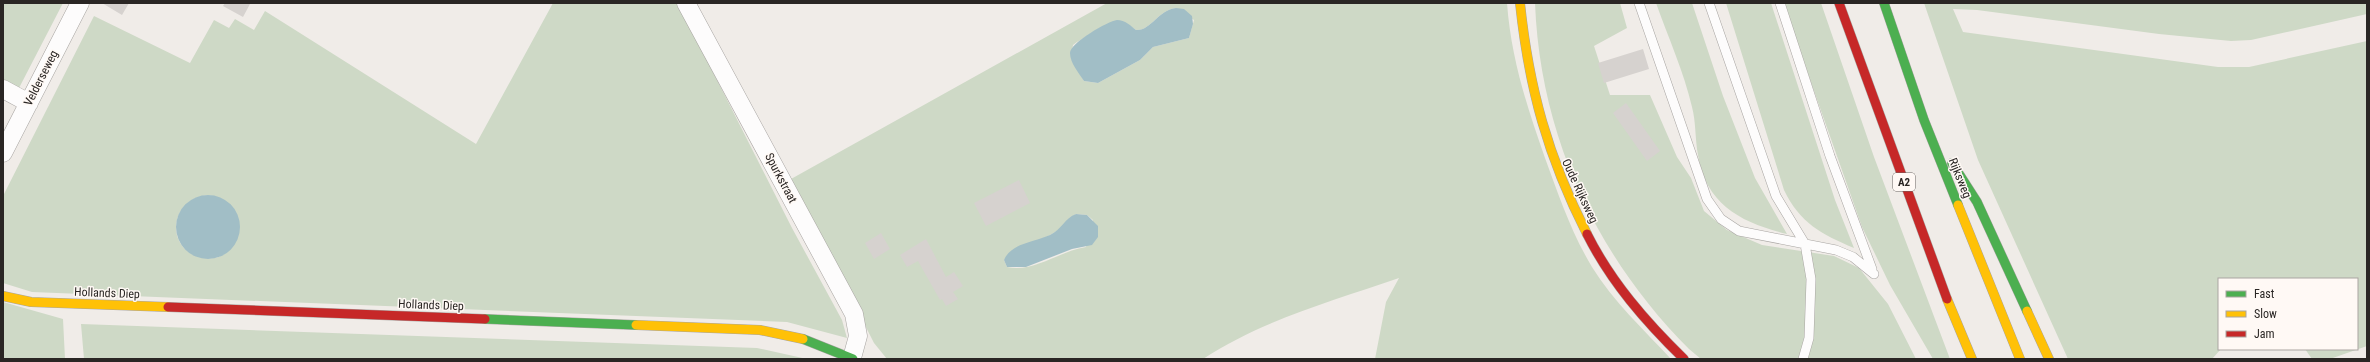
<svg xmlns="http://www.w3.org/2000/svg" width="2370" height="362" font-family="'Roboto Condensed',sans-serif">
<rect width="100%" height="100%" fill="#f0ece8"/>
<!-- green -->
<path fill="#ced9c6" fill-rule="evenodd" d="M 3,3 L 63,3 L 19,88 L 3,81 Z
M 553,3 L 678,3 L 792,228 L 842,320 L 847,338 L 787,322 L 32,292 L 3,283 L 3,196 L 94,16 L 190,63 L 214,20 L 229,28 L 235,19 L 254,30 L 265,11 L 476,144 ZM 208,195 C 254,201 242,264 205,258 C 164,252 168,199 208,195 Z
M 1107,3 L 1507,3 C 1511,58 1527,107 1545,158 C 1559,196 1571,232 1592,267 C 1613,301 1644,330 1671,359 L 1375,359 L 1386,302 L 1399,278 C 1332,301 1263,320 1203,359 L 887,359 L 874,343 L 791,179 ZM 1176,8 L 1194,20 L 1189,38 L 1153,47 L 1140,60 L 1098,83 L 1084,81 L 1071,58 L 1073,45 L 1077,42 C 1098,30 1114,12 1136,30 C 1151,31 1158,10 1176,8 ZM 1076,214 L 1087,215 L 1093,220 L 1086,247 C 1059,251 1034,273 1007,267 L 1004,260 C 1024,238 1034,246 1055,232 C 1064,228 1067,219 1076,214 Z
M 1535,3 L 1620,3 L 1627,28 L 1594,46 L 1610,95 L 1650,95 L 1677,157 L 1691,178 L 1704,211 L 1727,230 L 1762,245 L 1834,256 L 1859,268 L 1888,304 L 1916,359 L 1701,359 L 1689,349 C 1596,256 1540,135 1535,3 Z
M 1656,3 L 1692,3 L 1723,96 L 1755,178 L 1787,234 C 1742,223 1706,205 1698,155 C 1695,139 1696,122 1692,107 C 1684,72 1668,37 1656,3 Z
M 1726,3 L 1771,3 L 1835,200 L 1854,248 C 1821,234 1800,223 1784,190 Z
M 1783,3 L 1821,3 L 1874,157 L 1950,359 L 1933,359 L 1890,285 L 1862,227 Z
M 1924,3 L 2367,3 L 2367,14 L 2251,40 L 2231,41 L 2159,34 L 1977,10 L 1953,9 L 1963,32 L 2218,67 L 2249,67 L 2367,41 L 2367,346 L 2330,359 L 2312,359 L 2305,349 L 2357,349 L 2357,279 L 2219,279 L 2219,349 L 2221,349 L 2212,359 L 2068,359 L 1978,160 Z
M 3,302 L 63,319 L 65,359 L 3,359 Z
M 81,324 L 757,348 L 807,359 L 84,359 Z"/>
<!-- water -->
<path fill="#a1bec6" d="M 1176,8 L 1184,9 L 1192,16 L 1193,24 L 1189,38 L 1153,47 L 1140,60 L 1098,83 L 1084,81 C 1079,73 1070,63 1070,53 C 1070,43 1108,21 1117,20 C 1125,20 1131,26 1136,30 C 1151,31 1158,10 1176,8 Z
M176 227a32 32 0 1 1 64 0a32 32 0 1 1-64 0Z
M 1076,214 L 1087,215 L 1098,226 L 1098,237 L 1092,245 L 1072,249 L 1026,267 L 1007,267 L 1004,260 C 1011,243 1035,242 1050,235 C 1061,230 1065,218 1076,214 Z"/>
<!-- building -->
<path fill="#d6d2cf" d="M 102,3 L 129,3 L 122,15 Z
M 225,3 L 248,3 L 250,4 L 243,17 L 223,6 Z
M 1643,49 L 1649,69 L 1604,83 L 1598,63 Z
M 1626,103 L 1660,151 L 1647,161 L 1613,113 Z
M 1019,180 L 1030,203 L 986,226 L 974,203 Z
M 881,233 L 890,249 L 874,259 L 865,243 Z
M 926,239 L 946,277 L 954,272 L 963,286 L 953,292 L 958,299 L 946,306 L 942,299 L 940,300 L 918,261 L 907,267 L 900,255 Z"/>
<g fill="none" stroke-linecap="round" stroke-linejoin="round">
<defs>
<path id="lane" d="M 1639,3 L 1707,199 L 1721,219 L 1739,231 L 1836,250 L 1853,257 L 1874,274
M 1709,3 L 1776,196 L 1805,244 L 1811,279 L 1809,338 L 1803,359
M 1780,3 L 1830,156 L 1872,269"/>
<path id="street" d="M 686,3 L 854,314 L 858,336 L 852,358
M 3,89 L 29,103
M 3,153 L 80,3"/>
<path id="fast" d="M 1884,3 L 1924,120 L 1958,205
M 1952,163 L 1977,202 L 2027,311
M 485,319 L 636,325
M 803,339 L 853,359"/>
<path id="slow" d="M 1520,3 C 1529,89 1548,157 1587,234
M 1958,205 L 2020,359
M 3,296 L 31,302 L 168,307
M 1947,299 L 1972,359
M 2027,311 L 2049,359
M 636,325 L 760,330 L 803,339"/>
<path id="jam" d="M 1839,3 L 1947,299
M 1587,234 C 1611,282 1646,322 1684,359
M 168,307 L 485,319"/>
</defs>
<!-- lane casing -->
<use href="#lane" stroke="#a8a5a2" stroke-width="10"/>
<!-- street casing -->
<use href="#street" stroke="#a8a5a2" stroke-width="19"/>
<!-- fast casing -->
<use href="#fast" stroke="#a8a5a2" stroke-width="10"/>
<!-- slow casing -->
<use href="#slow" stroke="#a8a5a2" stroke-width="10"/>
<!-- jam casing -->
<use href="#jam" stroke="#a8a5a2" stroke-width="10"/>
<!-- lane -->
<use href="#lane" stroke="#fdfcfc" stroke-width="9"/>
<!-- street -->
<use href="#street" stroke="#fdfcfc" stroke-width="18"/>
<!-- fast -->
<use href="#fast" stroke="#4caf50" stroke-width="9"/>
<!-- slow -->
<use href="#slow" stroke="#ffc107" stroke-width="9"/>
<!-- jam -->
<use href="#jam" stroke="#c62828" stroke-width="9"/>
</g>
<g text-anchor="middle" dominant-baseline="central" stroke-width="3" stroke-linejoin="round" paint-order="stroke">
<!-- shield labels -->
<rect fill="#fff9f5" stroke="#6a6563" stroke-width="1" x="1893" y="173" width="22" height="18" rx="3"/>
<g font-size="11" font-weight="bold" fill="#2a2624">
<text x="1904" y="182">A2</text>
</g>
<!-- street labels -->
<g font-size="12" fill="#2a2624" stroke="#fff9f5">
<text transform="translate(41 78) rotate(-63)">Velderseweg</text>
<text transform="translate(781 178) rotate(62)">Spurkstraat</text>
<text transform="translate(1960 178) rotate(68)">Rijksweg</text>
<text transform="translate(1580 191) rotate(65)">Oude Rijksweg</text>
<text transform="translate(107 293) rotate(2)">Hollands Diep</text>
<text transform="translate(431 305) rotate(2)">Hollands Diep</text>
</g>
</g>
<!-- border -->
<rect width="2370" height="362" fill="none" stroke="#2a2624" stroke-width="8"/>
<!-- legend -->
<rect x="2218" y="278" width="140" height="72" fill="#fff9f5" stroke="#aaa5a1"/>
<rect x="2226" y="291" width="20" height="6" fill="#4caf50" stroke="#aaa5a1"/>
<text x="2254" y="298" font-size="12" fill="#2a2624">Fast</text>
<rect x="2226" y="311" width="20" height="6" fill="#ffc107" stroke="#aaa5a1"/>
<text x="2254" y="318" font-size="12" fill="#2a2624">Slow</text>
<rect x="2226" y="331" width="20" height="6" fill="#c62828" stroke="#aaa5a1"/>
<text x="2254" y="338" font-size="12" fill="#2a2624">Jam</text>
</svg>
